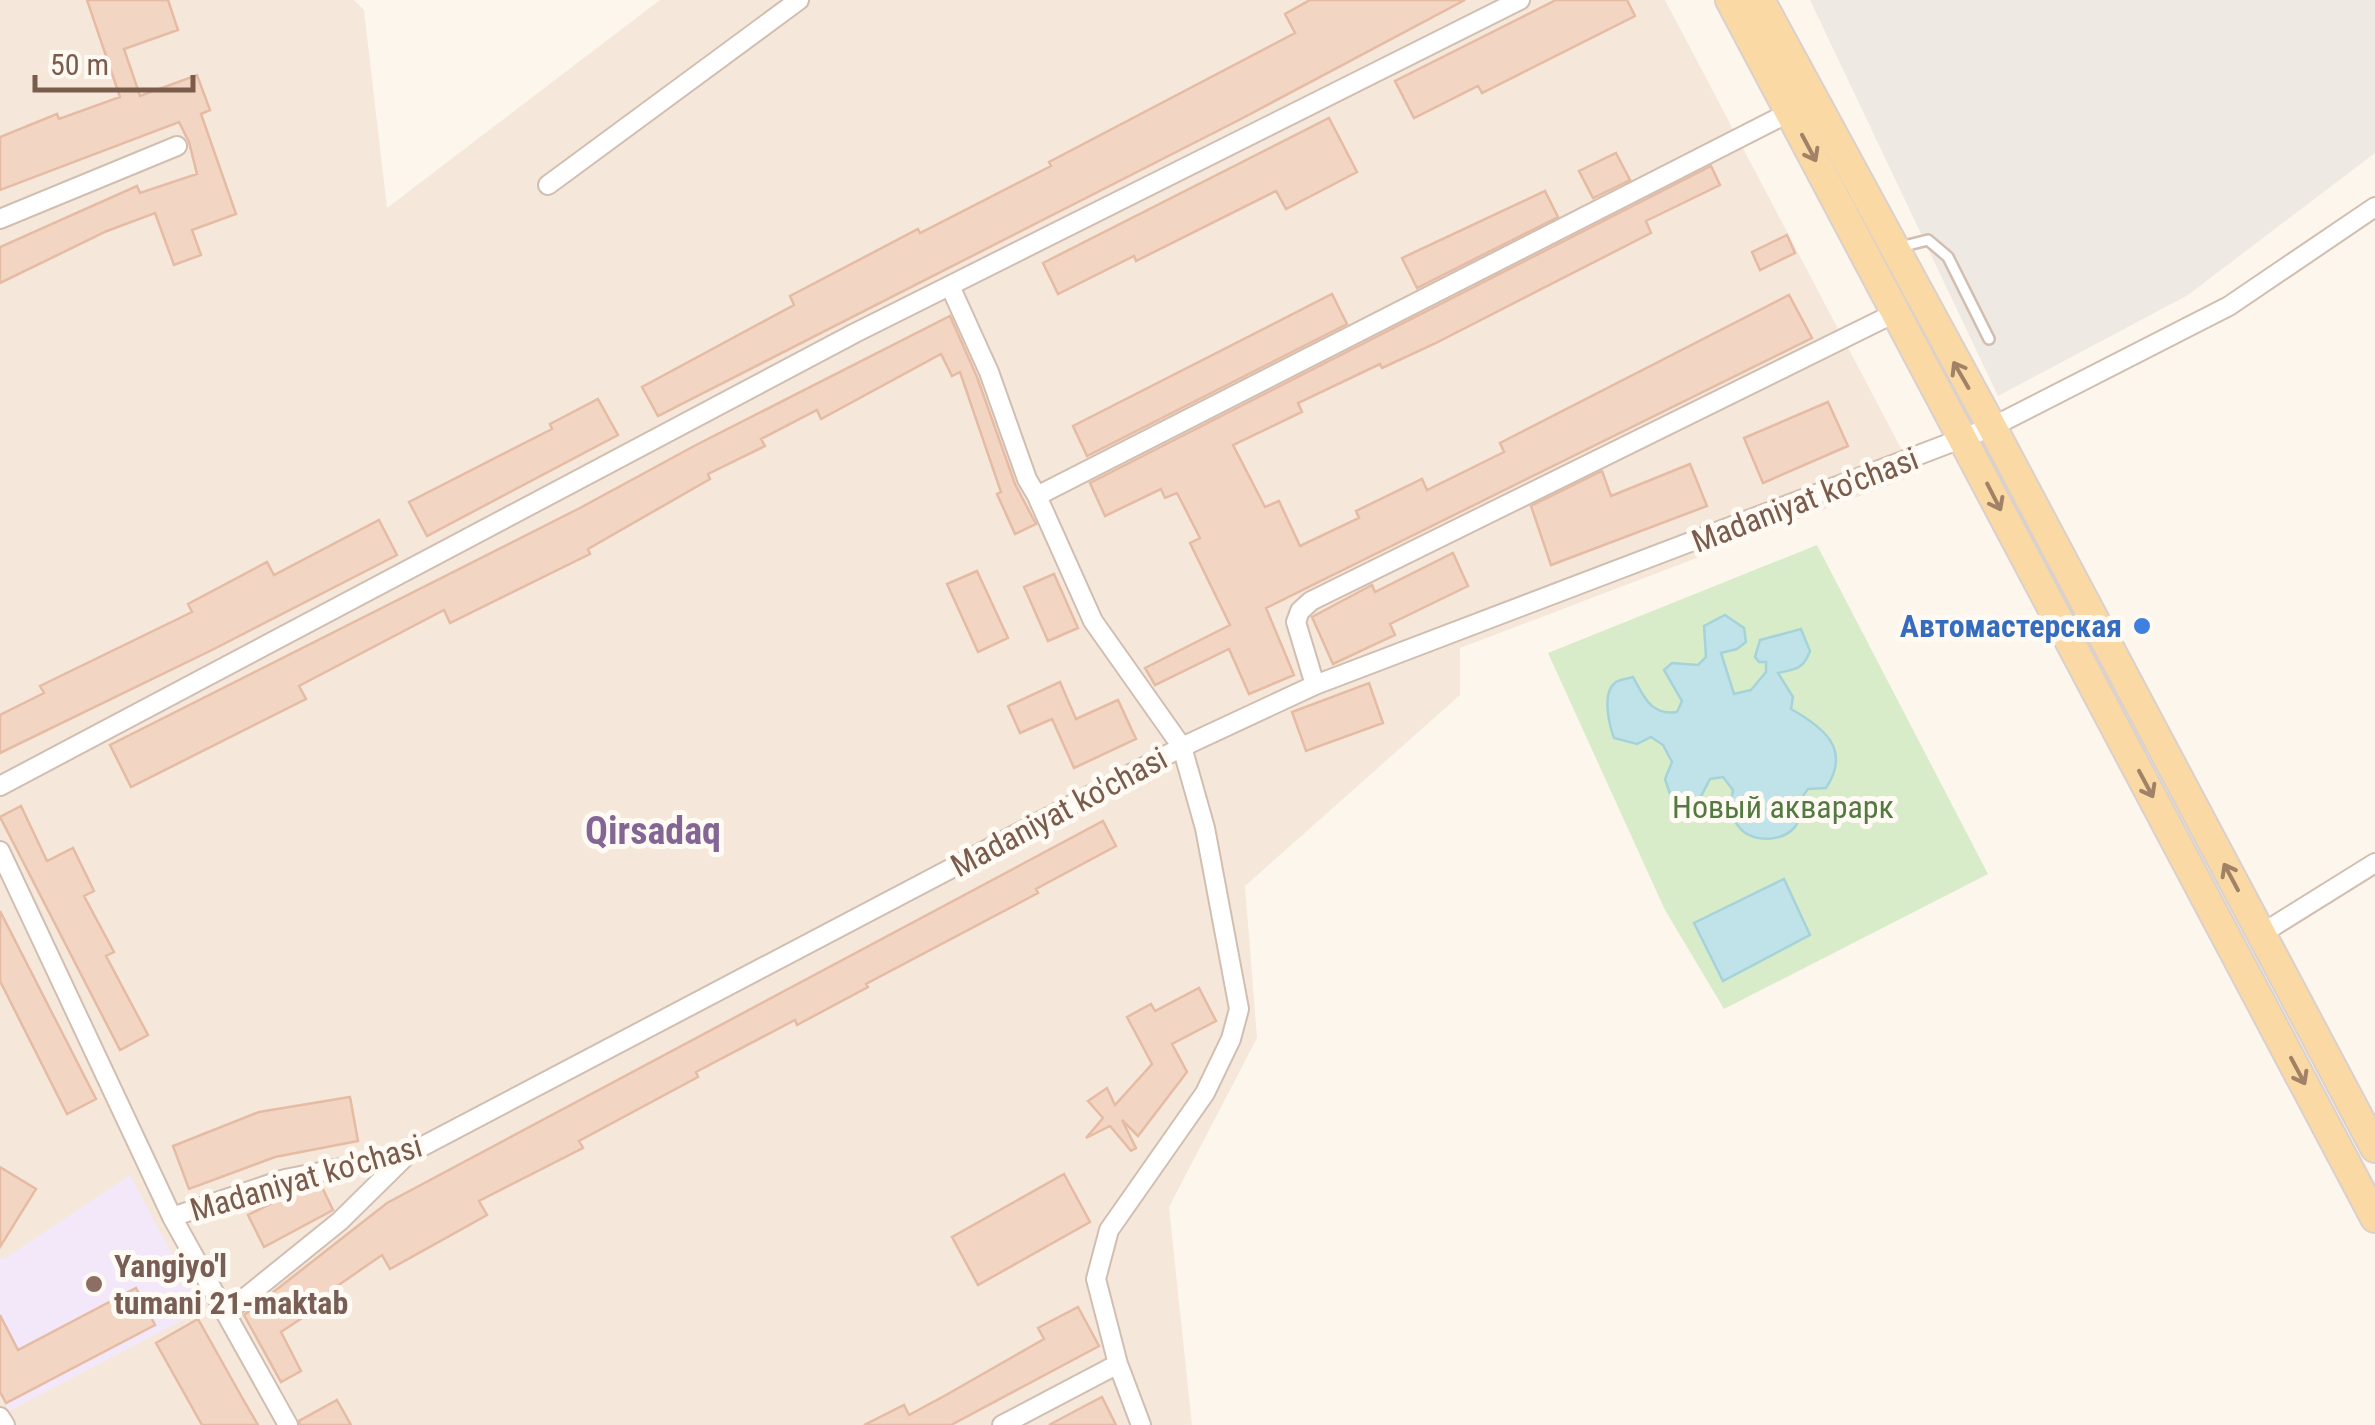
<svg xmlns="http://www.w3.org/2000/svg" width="2375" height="1425" font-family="'Roboto Condensed',sans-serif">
<rect width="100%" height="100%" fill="#fdf6ec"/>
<!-- residential -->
<path fill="#f5e8da" d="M 0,0 L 354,0 L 364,10 L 387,208 L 660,0 L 1665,0 L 1915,475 L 1460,648 L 1460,695 L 1245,886 L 1257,1038 L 1169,1207 L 1192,1425 L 0,1425 Z"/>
<!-- industrial -->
<path fill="#efe9e4" d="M 1810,0 L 2375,0 L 2375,153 L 2188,295 L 1998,396 Z"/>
<!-- education -->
<path fill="#f3e8fa" d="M 130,1175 L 202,1310 L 9,1411 L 0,1393 L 0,1257 L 4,1259 Z"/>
<!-- green -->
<path fill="#d8ecc9" d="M 1817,545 L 1988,874 L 1724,1009 L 1665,910 L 1548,653 Z"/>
<!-- water -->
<path fill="#bfe3e8" stroke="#a5d3da" stroke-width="2.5" d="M 1725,615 L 1744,628 L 1746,642 L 1737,649 L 1721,653 L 1734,694 L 1751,690 L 1766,672 L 1766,662 L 1759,662 L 1755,657 L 1760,640 L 1801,629 L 1810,651 C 1803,670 1795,669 1778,673 L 1793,697 L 1791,709 C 1823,727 1852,749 1826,788 L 1808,789 C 1798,800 1804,806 1799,819 C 1792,840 1761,844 1744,832 C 1737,827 1734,819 1729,812 L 1733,790 L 1723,777 L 1710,779 L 1695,808 L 1685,813 L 1672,800 L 1665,779 L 1672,762 L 1663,745 L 1651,737 L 1637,744 L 1614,738 C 1609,724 1601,692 1616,682 C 1621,679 1627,679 1633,677 C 1644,697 1651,716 1677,712 L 1682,701 L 1664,670 L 1672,663 L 1698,665 L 1706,657 L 1704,626 Z
M 1784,879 L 1810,935 L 1723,981 L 1694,923 Z"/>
<!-- building -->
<path fill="#f3d5c3" stroke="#e6bba3" stroke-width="2.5" d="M 87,0 L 168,0 L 178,30 L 124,49 L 140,96 L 197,75 L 210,110 L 201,114 L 236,214 L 192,230 L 201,255 L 174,265 L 155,213 L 107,231 L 0,283 L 0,247 L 137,186 L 140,193 L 197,174 L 189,142 L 179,122 L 0,190 L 0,137 L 57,114 L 59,119 L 120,97 Z
M 1310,0 L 1465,0 L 1239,120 L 658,416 L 642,387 L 794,305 L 790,296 L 918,229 L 920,233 L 1051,166 L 1049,162 L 1295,33 L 1285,14 Z
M 1556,0 L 1627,0 L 1635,16 L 1482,93 L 1478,86 L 1414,118 L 1395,81 Z
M 1329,118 L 1357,172 L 1286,209 L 1276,191 L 1136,261 L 1134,256 L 1058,294 L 1043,263 Z
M 1616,153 L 1630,180 L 1593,198 L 1579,171 Z
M 1711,166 L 1720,185 L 1646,221 L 1651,233 L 1434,344 L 1382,368 L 1380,364 L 1298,403 L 1302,412 L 1233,445 L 1265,507 L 1279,501 L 1300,546 L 1359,518 L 1356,511 L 1422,479 L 1427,490 L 1504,452 L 1500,443 L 1789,295 L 1812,338 L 1266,608 L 1294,675 L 1249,694 L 1229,649 L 1155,685 L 1145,668 L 1230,625 L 1190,543 L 1200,538 L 1177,493 L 1165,498 L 1161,489 L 1105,516 L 1090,483 Z
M 1545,191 L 1558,217 L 1417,288 L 1402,258 Z
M 1787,235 L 1795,253 L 1760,270 L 1752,252 Z
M 1332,294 L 1347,324 L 1087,456 L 1073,426 Z
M 950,316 L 977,377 L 1015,484 L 1036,524 L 1015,534 L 997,494 L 1001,492 L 960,372 L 952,376 L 941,354 L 821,419 L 817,410 L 761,439 L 765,446 L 708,474 L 710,479 L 588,549 L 590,554 L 450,623 L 444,610 L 299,686 L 306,699 L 131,787 L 110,745 L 578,509 L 696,445 Z
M 598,399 L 618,435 L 427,536 L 409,502 L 552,429 L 550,424 Z
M 1828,402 L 1848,446 L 1763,483 L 1744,438 Z
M 1690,464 L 1707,506 L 1551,565 L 1531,506 L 1602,471 L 1611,496 Z
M 379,520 L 397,555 L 212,650 L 0,753 L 0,715 L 44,693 L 40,686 L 192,612 L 188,604 L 267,562 L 274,575 Z
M 1453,553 L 1468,586 L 1390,624 L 1395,635 L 1333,664 L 1312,617 L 1372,585 L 1375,592 Z
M 977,571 L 1008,638 L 978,652 L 947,584 Z
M 1054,574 L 1078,628 L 1048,641 L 1024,587 Z
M 1060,682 L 1076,719 L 1118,700 L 1136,739 L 1074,768 L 1052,719 L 1020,733 L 1008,706 Z
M 1369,683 L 1383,723 L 1306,751 L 1292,712 Z
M 21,806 L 47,861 L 73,848 L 94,891 L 84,896 L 114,952 L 106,956 L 148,1035 L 120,1050 L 0,817 Z
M 1103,821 L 1116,846 L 1036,889 L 1038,893 L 866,984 L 868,987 L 797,1025 L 795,1020 L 696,1072 L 698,1077 L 579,1141 L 583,1148 L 479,1201 L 487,1215 L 390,1269 L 382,1255 L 330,1291 L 334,1297 L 281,1332 L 301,1371 L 281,1382 L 244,1315 L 387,1203 Z
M 0,911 L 96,1099 L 67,1114 L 0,981 Z
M 1199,988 L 1216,1021 L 1172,1044 L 1187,1072 L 1138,1136 L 1122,1120 L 1136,1148 L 1131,1151 L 1110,1126 L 1086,1138 L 1103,1118 L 1088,1101 L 1107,1088 L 1115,1105 L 1152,1064 L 1127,1017 L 1151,1004 L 1155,1011 Z
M 350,1097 L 358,1141 L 275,1157 L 189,1189 L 173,1146 L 259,1112 Z
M 0,1167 L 36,1189 L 0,1247 Z
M 1064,1174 L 1090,1222 L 978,1285 L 952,1237 Z
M 321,1185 L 333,1210 L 264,1247 L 248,1215 L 302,1188 Z
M 136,1288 L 155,1325 L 6,1403 L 0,1392 L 0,1315 L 18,1350 Z
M 1078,1307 L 1099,1346 L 951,1425 L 864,1425 L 904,1405 L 909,1415 L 946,1395 L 1044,1339 L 1038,1328 Z
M 198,1319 L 244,1401 L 258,1425 L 202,1425 L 156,1343 Z
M 1102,1397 L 1116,1425 L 1049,1425 L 1077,1410 Z
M 337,1400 L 351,1425 L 300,1425 L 299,1421 Z"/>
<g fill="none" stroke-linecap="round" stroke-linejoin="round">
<defs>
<path id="lane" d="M 1900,247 L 1928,240 L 1948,257 L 1989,339"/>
<path id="street" d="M 548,185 L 799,0
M 0,219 L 177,146
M 950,286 L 989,372 L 1027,479 L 1037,496
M 1315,685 L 1296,622 L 1300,611 L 1311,601 L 1897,312
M 0,786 L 855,333 L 1520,0
M 0,851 L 172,1217 L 288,1425
M 2261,934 L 2375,863
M 172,1217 L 285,1179 L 406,1155 L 1182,747 L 1315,685 L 1992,427 L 2229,306 L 2375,207
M 226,1313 L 340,1221 L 406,1156
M 0,1417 L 5,1425
M 1002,1425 L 1118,1364
M 1141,1425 L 1118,1364 L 1096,1279 L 1109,1230 L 1205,1093 L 1231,1039 L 1239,1009 L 1205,828 L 1182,747 L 1093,621 L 1037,496 L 1790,112"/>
<path id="primary" d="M 1730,0 L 2375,1218
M 1760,0 L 1992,427 L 2375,1148"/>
</defs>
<!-- lane casing -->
<use href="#lane" stroke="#d1beb0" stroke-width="14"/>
<!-- street casing -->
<use href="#street" stroke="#d1beb0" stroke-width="22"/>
<!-- primary casing -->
<use href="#primary" stroke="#dad1cd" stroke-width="32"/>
<!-- lane -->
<use href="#lane" stroke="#fff" stroke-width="9"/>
<!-- street -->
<use href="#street" stroke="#fff" stroke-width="18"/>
<!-- primary -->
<use href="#primary" stroke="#fbd9a5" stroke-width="28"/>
</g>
<!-- one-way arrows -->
<defs><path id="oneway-shaft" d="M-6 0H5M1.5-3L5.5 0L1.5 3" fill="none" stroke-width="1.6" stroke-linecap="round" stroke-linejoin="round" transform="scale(2.5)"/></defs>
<g stroke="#a18267">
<use href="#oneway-shaft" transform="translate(1809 148) rotate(62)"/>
<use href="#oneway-shaft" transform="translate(1961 375) rotate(-120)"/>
<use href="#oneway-shaft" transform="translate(1994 497) rotate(63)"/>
<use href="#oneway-shaft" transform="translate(2146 784) rotate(62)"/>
<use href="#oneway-shaft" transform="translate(2231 877) rotate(-118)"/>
<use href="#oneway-shaft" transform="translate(2298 1071) rotate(62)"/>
</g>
<!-- markers -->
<circle fill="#3f7fe0" stroke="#fffaf3" stroke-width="4" cx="2142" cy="626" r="10"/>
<circle fill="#8d6e63" stroke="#fffaf3" stroke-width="4" cx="94" cy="1284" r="10"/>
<g text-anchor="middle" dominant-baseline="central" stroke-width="10" stroke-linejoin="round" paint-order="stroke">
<!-- street labels -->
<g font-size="32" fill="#7a5c4d" stroke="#fffaf3">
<text transform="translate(1805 500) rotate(-21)">Madaniyat ko'chasi</text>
<text transform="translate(1059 812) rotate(-28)">Madaniyat ko'chasi</text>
<text transform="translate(306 1178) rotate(-16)">Madaniyat ko'chasi</text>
</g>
<!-- shop labels -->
<g font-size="32" font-weight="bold" fill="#366cbe" stroke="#fffaf3" text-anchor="end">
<text x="2122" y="626">Автомастерская</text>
</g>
<!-- park labels -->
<g font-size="32" fill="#537a41" stroke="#fffaf3">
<text x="1783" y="807">Новый акварарк</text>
</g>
<!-- education labels -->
<g font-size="32" font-weight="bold" fill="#785e54" stroke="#fffaf3" text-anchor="start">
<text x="114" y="1266">Yangiyo'l<tspan x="114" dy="37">tumani 21-maktab</tspan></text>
</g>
<!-- quarter labels -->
<g font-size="38" font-weight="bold" fill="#846695" stroke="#fffaf3">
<text x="653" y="831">Qirsadaq</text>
</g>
</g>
<!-- scale -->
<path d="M35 75v15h158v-15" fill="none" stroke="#7a5c4d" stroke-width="5"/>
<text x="50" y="75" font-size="30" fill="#7a5c4d" stroke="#fffaf3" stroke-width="8" paint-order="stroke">50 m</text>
</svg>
